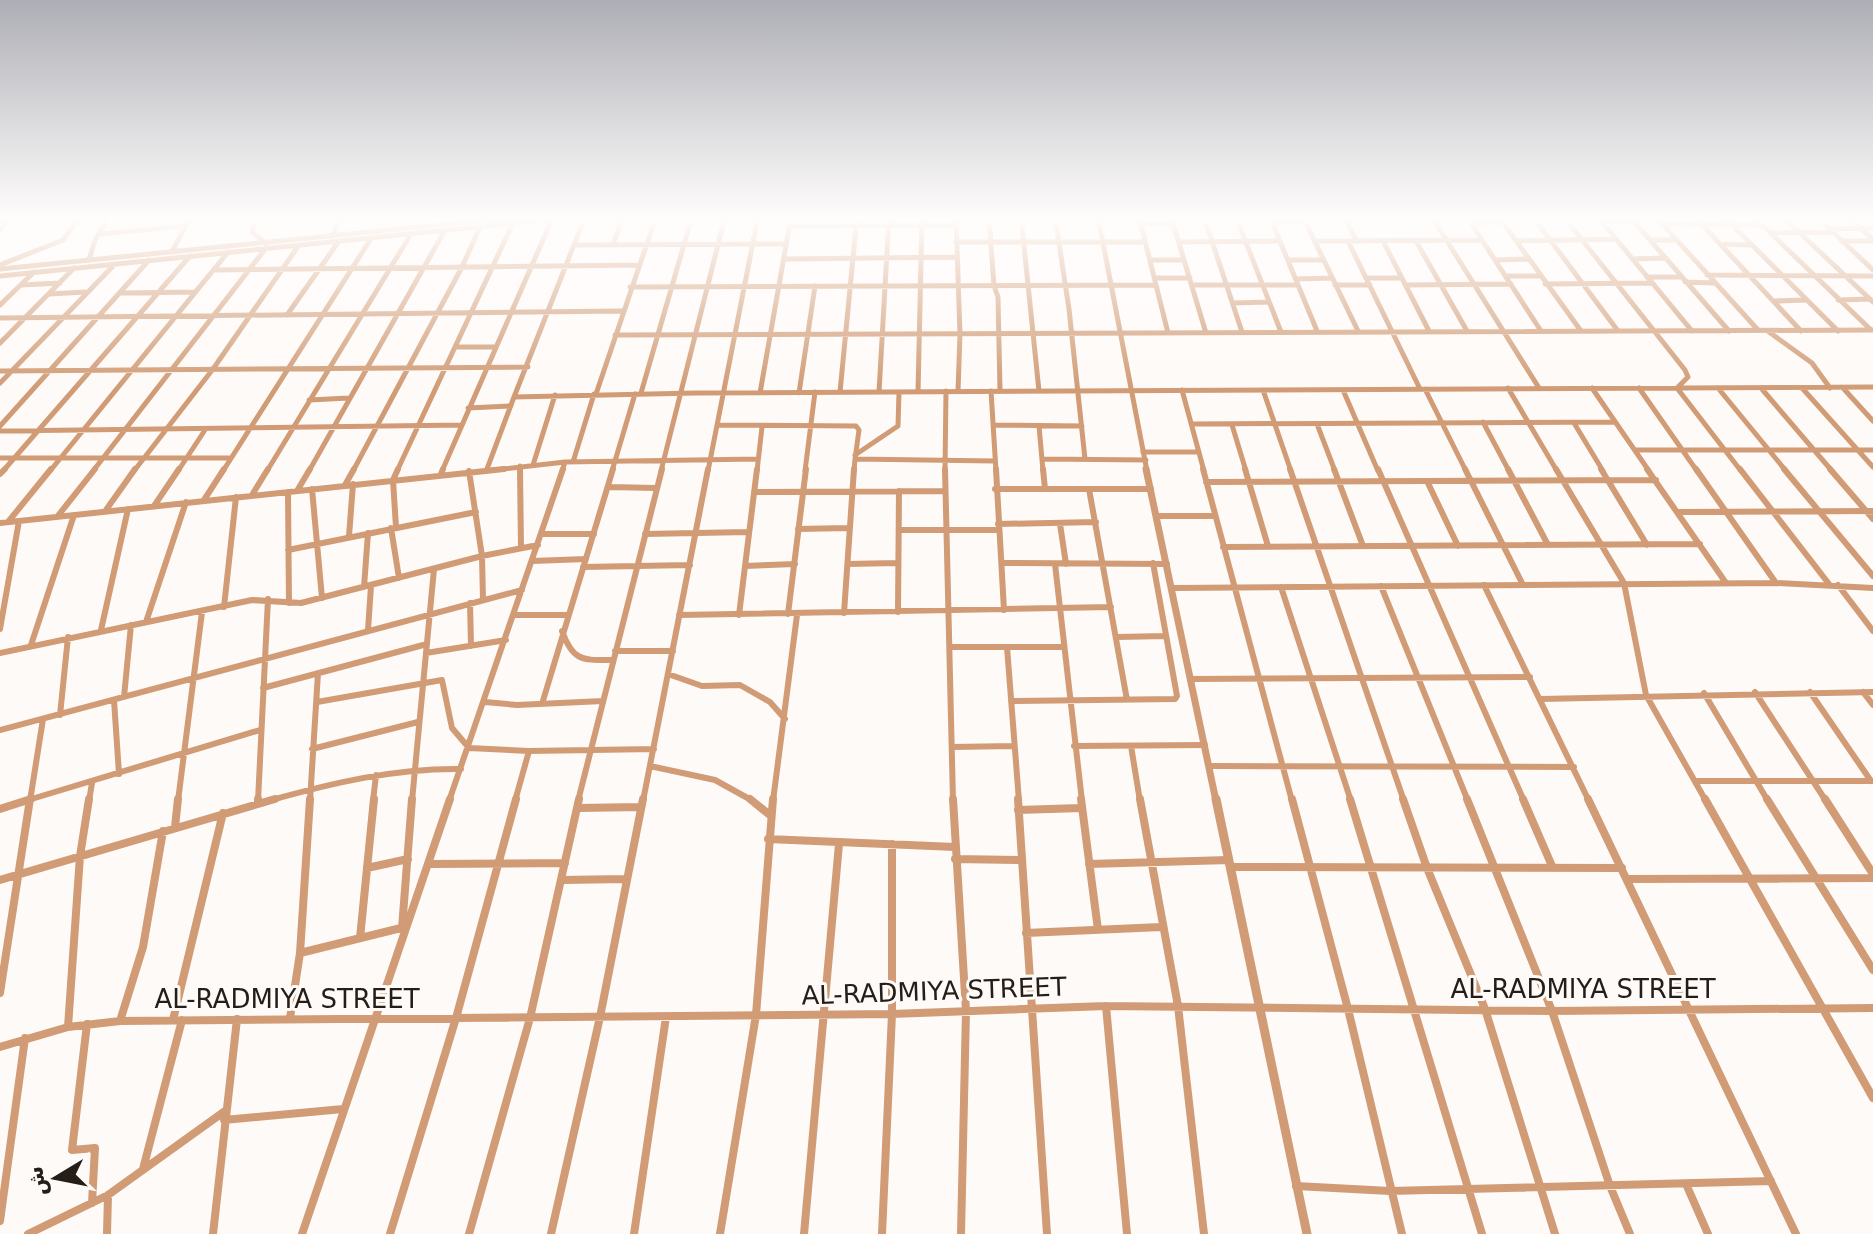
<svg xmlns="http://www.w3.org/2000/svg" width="1873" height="1234" font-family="'DejaVu Sans',Cairo,sans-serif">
<rect width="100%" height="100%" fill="#fefaf8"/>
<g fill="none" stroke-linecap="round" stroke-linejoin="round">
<!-- minor-far2 -->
<path stroke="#d09b75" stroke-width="5" d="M 257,217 L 252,232 L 266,243
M 956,217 L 960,334 L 958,391
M 989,217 L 994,286 L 998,297 L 1000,391
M 1021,217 L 1039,391
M 1055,217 L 1069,309 L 1085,459
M 1139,217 L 1168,333
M 1171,217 L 1206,333
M 1204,217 L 1242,332
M 1236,217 L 1281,332
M 1270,217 L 1317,331
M 1303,217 L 1358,331
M 1344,217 L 1357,241
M 1432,217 L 1539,388
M 1467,217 L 1541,331
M 1499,217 L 1581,331
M 1533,217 L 1618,331
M 1564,217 L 1685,370 L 1688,377 L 1677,388 L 1741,471
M 1598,217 L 1692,331
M 1630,217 L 1729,331
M 1656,217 L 1758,330
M 1695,217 L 1801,331
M 1724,217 L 1838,331
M 1754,217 L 1871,330
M 1783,217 L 1873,302
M 1817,217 L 1873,270
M 1848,217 L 1873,239
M 1849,217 L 1873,219
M 1601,221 L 1634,221
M 1273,222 L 1305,222
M 1471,223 L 1502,222
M 1141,224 L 1173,224
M 1662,224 L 1762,225
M 789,226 L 956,225
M 1829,229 L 1873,228
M 0,230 L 10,217
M 1770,233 L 1833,232
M 99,234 L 185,226
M 332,236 L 341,217
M 1651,240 L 1677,240
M 1314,241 L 1482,240
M 1348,241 L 1420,389
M 1383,241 L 1429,331
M 1416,241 L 1467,331
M 1516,241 L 1616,239
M 1842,241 L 1873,241
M 956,242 L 1145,242
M 1179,242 L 1280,241
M 613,244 L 623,217
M 1720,244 L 1751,245
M 575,245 L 787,244
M 172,252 L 190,217
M 785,259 L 957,257
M 1632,259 L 1666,258
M 89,260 L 95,240 L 109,217
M 1150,260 L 1184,260
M 1288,260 L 1323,260
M 1496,260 L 1529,259
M 0,265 L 63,240 L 79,217
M 214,270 L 638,265
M 1707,275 L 1873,276
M 0,276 L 573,217
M 1506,276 L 1540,276
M 1647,277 L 1681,277
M 1155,278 L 1190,278
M 1367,278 L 1401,278
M 1296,279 L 1332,278
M 1685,282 L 1714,283
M 1545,284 L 1652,283
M 21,285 L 60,283
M 1192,285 L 1298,285
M 1335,285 L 1370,285
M 1405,285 L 1511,284
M 630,287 L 1156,285
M 119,293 L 195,292
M 49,294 L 85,292
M 1838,300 L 1870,299
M 1774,301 L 1806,300
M 1233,303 L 1268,302
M 0,305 L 34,272
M 287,315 L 339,241
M 0,318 L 622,311
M 1769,332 L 1812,363 L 1830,388
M 615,335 L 1873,330
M 0,343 L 74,268
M 455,347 L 496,347
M 0,371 L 528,367
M 0,383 L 115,264
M 1508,388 L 1557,471
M 1592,388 L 1649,471
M 1639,388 L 1697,471
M 1718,388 L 1786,471
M 1761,388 L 1832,471
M 1802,388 L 1873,467
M 1843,388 L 1873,421
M 1425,389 L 1466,471
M 1182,390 L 1204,471
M 1263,390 L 1291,471
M 1343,390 L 1378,471
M 991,391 L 996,471
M 840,392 L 857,217
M 879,392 L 889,217
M 918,392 L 922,217
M 641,393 L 692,217
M 760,393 L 791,217
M 799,393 L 815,286
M 596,394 L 656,217
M 514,397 L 585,217
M 309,400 L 349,398
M 468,408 L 511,406
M 1483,422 L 1509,471
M 1574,423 L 1603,471
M 1192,424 L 1615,422
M 1317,424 L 1335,471
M 717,425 L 856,426 L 859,430 L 855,459 L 994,461
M 994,425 L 1082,426
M 1232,425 L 1246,471
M 0,426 L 149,260
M 1039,426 L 1043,471
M 0,431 L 461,425
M 1635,450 L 1873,450
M 1143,452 L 1198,452
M 855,455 L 898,426 L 899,392
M 0,458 L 229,458
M 1043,459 L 1146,460
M 565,462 L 757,459
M 573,462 L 594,394
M 533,465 L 555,395
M 520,466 L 520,471
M 487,469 L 514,397 L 696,393 L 1873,387
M 3,471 L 190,256
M 50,471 L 228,252
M 93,471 L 266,248
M 134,471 L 213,369 L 299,245
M 178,471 L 205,430
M 223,471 L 372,237
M 267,471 L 411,234
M 309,471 L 445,230
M 353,471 L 462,267 L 480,227
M 397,471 L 513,223
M 442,471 L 553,217
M 485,471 L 565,462 L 562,471
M 612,471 L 635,394
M 661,471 L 725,217
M 708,471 L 758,217
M 757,471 L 762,427
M 805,471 L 815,392
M 854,471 L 855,459
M 945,471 L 946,391"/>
<!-- minor-far1 -->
<path stroke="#d09b75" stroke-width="6" d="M 520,469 L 521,548
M 945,469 L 953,801
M 996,469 L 1004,610
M 1043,469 L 1045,489
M 1203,469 L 1292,801
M 1245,469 L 1268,546
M 1290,469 L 1404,801
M 1334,469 L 1363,546
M 1378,469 L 1524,801
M 1465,469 L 1523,585
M 1508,469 L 1548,545
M 1556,469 L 1624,583 L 1646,695 L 1706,801
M 1601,469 L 1647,545
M 1647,469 L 1726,583
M 1696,469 L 1776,583
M 1740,469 L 1829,584
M 1784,469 L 1873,576
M 1830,469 L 1873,519
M 469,471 L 482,556 L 483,600
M 0,474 L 5,469
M 441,474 L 443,469
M 1427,481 L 1458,546
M 1206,482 L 1656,480
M 345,485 L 354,469
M 609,487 L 656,488
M 312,489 L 322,598
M 995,489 L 1151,489
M 1089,489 L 1127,700
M 297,491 L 310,469
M 288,492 L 289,603
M 754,492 L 945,491
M 252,495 L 268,469
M 204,500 L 224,469
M 154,506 L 179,469
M 106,510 L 135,469
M 1678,512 L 1873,511
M 1158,516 L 1215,516
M 57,517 L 95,469
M 8,522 L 51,469
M 0,523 L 504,469
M 998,524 L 1096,522
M 1060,524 L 1066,564
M 396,527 L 393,480 L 398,469
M 391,528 L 399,578
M 798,529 L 848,528
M 899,530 L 998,530
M 542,534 L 594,534
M 645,534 L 748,532
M 349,536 L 353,484
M 1223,547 L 1700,544
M 288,550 L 476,512
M 532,561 L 586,559
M 1002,563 L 1167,564
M 848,564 L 897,563
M 1055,564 L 1082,801
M 745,566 L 795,564
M 583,567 L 690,565
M 1484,585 L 1589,801
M 1838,585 L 1873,631
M 1381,586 L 1468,801
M 364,587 L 368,533
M 1281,587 L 1351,801
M 1173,588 L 1776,583 L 1873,588
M 470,603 L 471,646
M 224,607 L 236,497
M 898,612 L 899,491
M 844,613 L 854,469
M 788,614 L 806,469
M 514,615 L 568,615
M 679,615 L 1111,607
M 739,615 L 757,469
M 146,622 L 186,502
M 0,629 L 19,521
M 101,630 L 128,509
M 368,630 L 371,586
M 562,631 C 573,662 583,660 613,660
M 1117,637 L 1165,636
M 31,645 L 74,515
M 952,647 L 1062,647
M 1007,647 L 1019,801
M 615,651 L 673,651
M 0,653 L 252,600 L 301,603 L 482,556 L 538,545
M 426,653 L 506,640
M 668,674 L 702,686 L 740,685 L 770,702 L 785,719
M 1191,679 L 1530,677
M 263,688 L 427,644
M 1755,692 L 1826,801
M 1810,692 L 1871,781
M 1863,692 L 1873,705
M 1704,693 L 1768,801
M 124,697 L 131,625
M 1541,699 L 1873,692
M 114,700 L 119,774
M 1011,701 L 1175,699 L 1177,696 L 1153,563
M 317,702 L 442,680 L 452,728 L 469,748 L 529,751 L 654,749
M 485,702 L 517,705 L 603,701
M 542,704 L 613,469
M 60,715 L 68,637
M 0,730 L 522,590
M 1074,746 L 1205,745
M 1131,746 L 1140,801
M 952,747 L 1014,746
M 312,749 L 418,722
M 650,766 L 715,780 L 753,801
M 1209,766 L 1574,767
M 1695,781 L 1873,781
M 25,801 L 260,730
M 30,801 L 43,719
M 89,801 L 92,783
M 178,801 L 202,612
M 258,801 L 268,599
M 268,801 C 332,783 395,768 461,769
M 310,801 L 318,673
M 373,801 L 376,775
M 412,801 L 434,569
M 449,801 L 563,469
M 515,801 L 529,751
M 578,801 L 662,469
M 643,801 L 708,469
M 773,801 L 797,615"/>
<!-- minor -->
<path stroke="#d09b75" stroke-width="8" d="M 750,799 L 771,816
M 953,799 L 966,1011 L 961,1234
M 1018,799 L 1047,1234
M 1081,799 L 1098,930
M 1140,799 L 1178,1006 L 1204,1234
M 1292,799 L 1348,1009 L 1402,1234
M 1350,799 L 1482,1234
M 1403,799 L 1427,868 L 1485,1009 L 1555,1234
M 1467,799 L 1552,1011 L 1610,1186 L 1630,1234
M 1523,799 L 1552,866
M 1588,799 L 1796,1234
M 1705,799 L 1873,1098
M 1767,799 L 1873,970
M 1825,799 L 1873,874
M 258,804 L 258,799
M 578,808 L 641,807
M 0,809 L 31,799
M 1018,810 L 1081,808
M 175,827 L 178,799
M 768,839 L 955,847
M 955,859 L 1021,860
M 429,864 L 565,863
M 1089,864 L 1229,860
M 1231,867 L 1622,868
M 367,868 L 408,859
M 1627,879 L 1873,878
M 0,880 L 275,799
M 561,880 L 626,879
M 402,928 L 412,799
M 1026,933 L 1161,927
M 360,938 L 374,799
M 300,953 L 405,927
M 0,993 L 30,799
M 1106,1006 L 1127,1234
M 290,1018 L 300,953 L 310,799
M 173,1020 L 223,813
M 120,1021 L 143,947 L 163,831
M 87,1024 L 72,1150 L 95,1148 L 92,1203
M 68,1027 L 80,856 L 89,799
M 0,1047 L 68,1027 L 120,1021 L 892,1014 L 1106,1006 L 1552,1011 L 1873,1008
M 224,1120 L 343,1109
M 143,1169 L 182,1020
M 1686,1184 L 1708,1234
M 1296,1186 L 1390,1191 L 1771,1181
M 0,1221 L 25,1038
M 28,1234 L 108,1195 L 225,1111
M 107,1234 L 108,1195
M 213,1234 L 237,1019
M 302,1234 L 450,799
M 390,1234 L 456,1018 L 516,799
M 469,1234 L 530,1018 L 579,799
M 551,1234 L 600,1017 L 643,799
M 634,1234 L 666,1017
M 720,1234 L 756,1015 L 773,799
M 804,1234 L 839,844
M 882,1234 L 892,1014 L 892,844"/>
<!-- tertiary-far2 -->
<path stroke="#d09b75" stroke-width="5" d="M 1098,217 L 1147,471
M 0,269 L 517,217"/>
<!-- tertiary-far1 -->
<path stroke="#d09b75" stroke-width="7" d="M 1146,469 L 1216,801"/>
<!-- tertiary -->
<path stroke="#d09b75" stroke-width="9" d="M 1216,799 L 1307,1234"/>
</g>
<!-- sky -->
<linearGradient id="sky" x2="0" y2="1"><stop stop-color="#aeafb6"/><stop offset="0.56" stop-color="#fffdfc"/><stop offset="1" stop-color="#fffdfc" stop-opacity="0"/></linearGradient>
<rect width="1873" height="390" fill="url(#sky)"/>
<g text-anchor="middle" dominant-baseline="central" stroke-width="6" stroke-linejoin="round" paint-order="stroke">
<!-- near-street labels -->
<g font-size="26" fill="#241d18" stroke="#fefaf8">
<text x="1583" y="989">AL-RADMIYA STREET</text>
<text transform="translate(934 991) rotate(-2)">AL-RADMIYA STREET</text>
<text x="287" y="999">AL-RADMIYA STREET</text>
</g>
</g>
<!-- north arrow -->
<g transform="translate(56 1178) rotate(260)" stroke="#fefaf8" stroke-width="6" paint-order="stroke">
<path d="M0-6L14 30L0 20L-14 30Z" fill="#241d18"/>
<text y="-12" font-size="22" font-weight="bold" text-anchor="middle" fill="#241d18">ش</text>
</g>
</svg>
